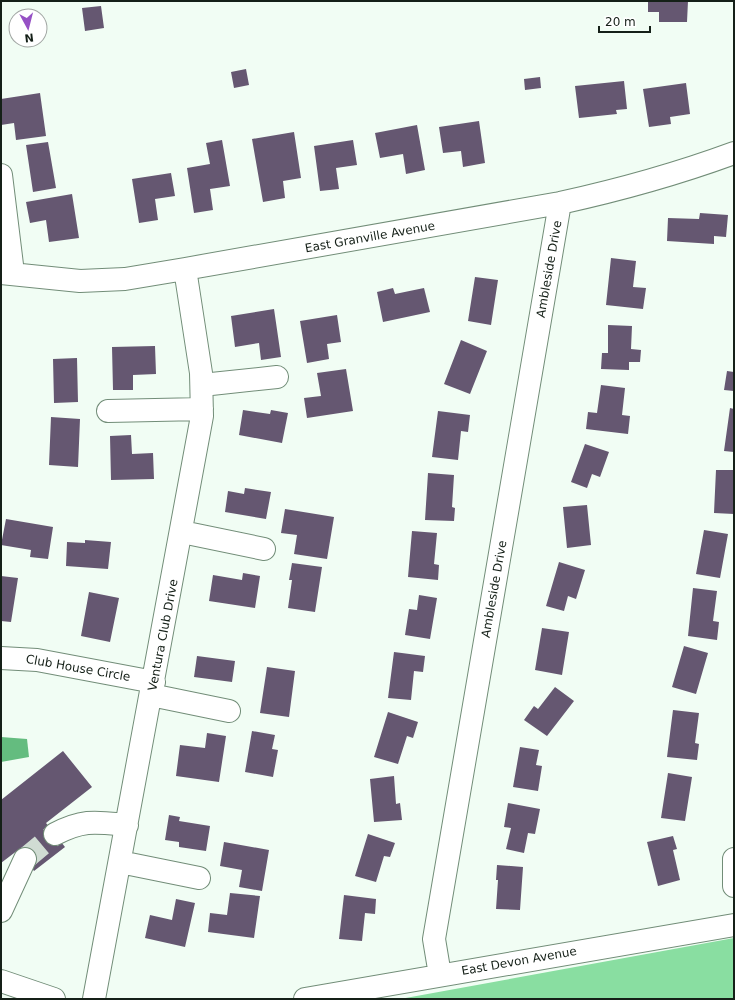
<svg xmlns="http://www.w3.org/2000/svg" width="735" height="1000" font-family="'DejaVu Sans',sans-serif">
<rect width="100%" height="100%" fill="#f1fdf4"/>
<!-- green -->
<path fill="#89dea1" d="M 734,938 L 734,999 L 400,999 Z"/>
<!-- water -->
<path fill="#64bc7f" d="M 1,737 L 27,739 L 29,757 L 1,762 Z"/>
<!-- building -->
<path fill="#655771" d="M 648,1 L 688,1 L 687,22 L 659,22 L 659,12 L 648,12 Z
M 101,6 L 104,28 L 85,31 L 82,8 Z
M 246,69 L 249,85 L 234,88 L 231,72 Z
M 540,77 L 541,88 L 525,90 L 524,79 Z
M 624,81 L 627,109 L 616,110 L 617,114 L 579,118 L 575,86 Z
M 686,83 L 690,114 L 670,117 L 671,124 L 649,127 L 643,89 Z
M 40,93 L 46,136 L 16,140 L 14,123 L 1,125 L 1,99 Z
M 479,121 L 485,163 L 463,167 L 461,151 L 443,153 L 439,127 Z
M 417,125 L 425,170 L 406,174 L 403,154 L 380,158 L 375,133 Z
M 294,132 L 301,178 L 283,181 L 285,198 L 263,202 L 252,139 Z
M 222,140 L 230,186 L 210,189 L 213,210 L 194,213 L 187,168 L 210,164 L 206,143 Z
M 353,140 L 357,165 L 336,168 L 339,189 L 320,191 L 314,146 Z
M 48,142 L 56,188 L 33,192 L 26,145 Z
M 171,173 L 175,196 L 155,199 L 158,220 L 139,223 L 132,179 Z
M 72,194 L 79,238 L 49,242 L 46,220 L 30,223 L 26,202 Z
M 700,213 L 728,215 L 726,237 L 714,236 L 714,244 L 667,241 L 668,218 L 699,219 Z
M 611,258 L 636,261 L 633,287 L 646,288 L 643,309 L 606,305 Z
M 475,277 L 498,280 L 491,325 L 468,321 Z
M 393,288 L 395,294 L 424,288 L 430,312 L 383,322 L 377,292 Z
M 274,309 L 281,357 L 261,360 L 259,343 L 235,347 L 231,316 Z
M 337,315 L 341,342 L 327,344 L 329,359 L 307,363 L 300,321 Z
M 608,325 L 632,326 L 631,349 L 641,350 L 640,362 L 629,362 L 629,370 L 601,369 L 602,353 L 608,353 Z
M 461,340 L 487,351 L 470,394 L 444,384 Z
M 155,346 L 156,374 L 133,375 L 133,390 L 113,390 L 112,347 Z
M 77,358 L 78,402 L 54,403 L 53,359 Z
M 346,369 L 353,411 L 307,418 L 304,398 L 321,396 L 317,373 Z
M 727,371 L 734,372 L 734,391 L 724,390 Z
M 601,385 L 625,388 L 622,415 L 630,416 L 628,434 L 586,429 L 588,412 L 597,413 Z
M 730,408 L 734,409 L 734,452 L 724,451 Z
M 243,410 L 270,414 L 271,410 L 288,413 L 282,443 L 239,435 Z
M 438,411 L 470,415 L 468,432 L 461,431 L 458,460 L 432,457 Z
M 51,417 L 80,419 L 78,467 L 49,465 Z
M 131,435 L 132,454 L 153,453 L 154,479 L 111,480 L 110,436 Z
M 585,444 L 609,452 L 600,477 L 592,474 L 587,488 L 571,482 Z
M 716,470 L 734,470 L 734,514 L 714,513 Z
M 428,473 L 454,475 L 452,507 L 455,508 L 454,521 L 425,520 Z
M 245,488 L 271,492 L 266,519 L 225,512 L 228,491 L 244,494 Z
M 587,505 L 591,545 L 567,548 L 563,507 Z
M 285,509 L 334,517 L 327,559 L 294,554 L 297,535 L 281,533 Z
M 6,519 L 53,527 L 48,559 L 30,557 L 31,550 L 1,545 Z
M 704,530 L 728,534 L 720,578 L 696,574 Z
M 412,531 L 437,533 L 434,564 L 439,565 L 438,580 L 408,577 Z
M 85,540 L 111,542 L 108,569 L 66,566 L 67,542 L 85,543 Z
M 559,562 L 585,570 L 576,599 L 568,596 L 564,611 L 546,606 Z
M 292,563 L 322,567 L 315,612 L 288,608 L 292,580 L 289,580 Z
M 243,573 L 260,576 L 255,608 L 209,601 L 213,575 L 242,580 Z
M 1,576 L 18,578 L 11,622 L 1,621 Z
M 693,588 L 717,591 L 713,621 L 719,622 L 717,640 L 688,636 Z
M 89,592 L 119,598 L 110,642 L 81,636 Z
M 419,595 L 437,598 L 430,639 L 405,635 L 409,609 L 417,610 Z
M 542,628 L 569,632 L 562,675 L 535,670 Z
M 684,646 L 708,653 L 696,694 L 672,687 Z
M 394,652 L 425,656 L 423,672 L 414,671 L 411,700 L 388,698 Z
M 197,656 L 235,661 L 232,682 L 194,677 Z
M 267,667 L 295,671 L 289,717 L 260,713 Z
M 555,687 L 574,701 L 547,736 L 524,720 L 534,706 L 538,709 Z
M 673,710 L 699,713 L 695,743 L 699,744 L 697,760 L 667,757 Z
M 388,712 L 418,722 L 413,738 L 407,736 L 398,764 L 374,757 Z
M 252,731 L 275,735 L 272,749 L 278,750 L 273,777 L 245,772 Z
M 207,733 L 226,736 L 219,782 L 176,776 L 180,745 L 205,748 Z
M 520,747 L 539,750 L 536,765 L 542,766 L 538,791 L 513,787 Z
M 63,751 L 92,787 L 46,823 L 65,847 L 34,871 L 18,850 L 1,863 L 1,800 Z
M 668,773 L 692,777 L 685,821 L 661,818 Z
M 394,776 L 396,804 L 400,803 L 402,820 L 374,822 L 370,779 Z
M 508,803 L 540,809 L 535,834 L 528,833 L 524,853 L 506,849 L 511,828 L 504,827 Z
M 169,815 L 180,817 L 179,821 L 210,826 L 206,851 L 179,847 L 179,842 L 165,840 Z
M 368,834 L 395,843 L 390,857 L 384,856 L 376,882 L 355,876 Z
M 673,836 L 677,849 L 673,850 L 680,880 L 658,886 L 647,842 Z
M 224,842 L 269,850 L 262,891 L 239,887 L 242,870 L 220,866 Z
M 497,865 L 523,867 L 520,910 L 496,909 L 498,880 L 496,880 Z
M 230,893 L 260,896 L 254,938 L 208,932 L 210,913 L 227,915 Z
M 344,895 L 376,899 L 375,914 L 365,913 L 362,941 L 339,939 Z
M 176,899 L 195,903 L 185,947 L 145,938 L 150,915 L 172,920 Z"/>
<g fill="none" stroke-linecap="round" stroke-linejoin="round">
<!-- minor-tunnel -->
<path stroke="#d0dcd3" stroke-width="22" stroke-dasharray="22 11" stroke-linecap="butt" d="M 25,859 L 55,834"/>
<defs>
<path id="minor" d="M 1,175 L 13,273
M 1,273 L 80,281 L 125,279 L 185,269 L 560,203 C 619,190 677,174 734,153
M 202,385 L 277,377
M 108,411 L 202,409
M 182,532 L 264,549
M 1,658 L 37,660 L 154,682
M 151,695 L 229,711
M 55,834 C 84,819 96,822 127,825
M 734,859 L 734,886
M 120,862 L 199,878
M 1,911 L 25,859
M 440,975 L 434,939 L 560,203
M 1,981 L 54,999
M 94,999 L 202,416 L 201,373 L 185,269
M 305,999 L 734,925"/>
</defs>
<!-- minor casing -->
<use href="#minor" stroke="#728d78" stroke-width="24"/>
<!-- minor -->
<use href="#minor" stroke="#fff" stroke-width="22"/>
</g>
<g text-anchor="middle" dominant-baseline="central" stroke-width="4" stroke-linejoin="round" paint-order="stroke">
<!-- street labels -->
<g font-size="12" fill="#152018" stroke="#fff">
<text transform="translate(370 237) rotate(-10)">East Granville Avenue</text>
<text transform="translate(549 269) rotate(-80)">Ambleside Drive</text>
<text transform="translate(494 589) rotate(-80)">Ambleside Drive</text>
<text transform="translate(163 635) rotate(-79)">Ventura Club Drive</text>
<text transform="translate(78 668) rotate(10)">Club House Circle</text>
<text transform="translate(519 961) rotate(-10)">East Devon Avenue</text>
</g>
</g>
<!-- border -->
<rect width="735" height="1000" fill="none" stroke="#152018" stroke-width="4"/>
<!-- north arrow -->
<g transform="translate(28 28) rotate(173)"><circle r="19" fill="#ffffff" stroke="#a1a6a3"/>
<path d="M0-3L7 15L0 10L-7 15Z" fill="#9651c5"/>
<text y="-6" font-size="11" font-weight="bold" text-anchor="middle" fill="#152018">N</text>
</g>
<!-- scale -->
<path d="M599 26v6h51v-6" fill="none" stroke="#152018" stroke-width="2"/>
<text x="605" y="26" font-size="12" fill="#152018" stroke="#ffffff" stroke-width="3" paint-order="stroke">20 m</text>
</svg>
